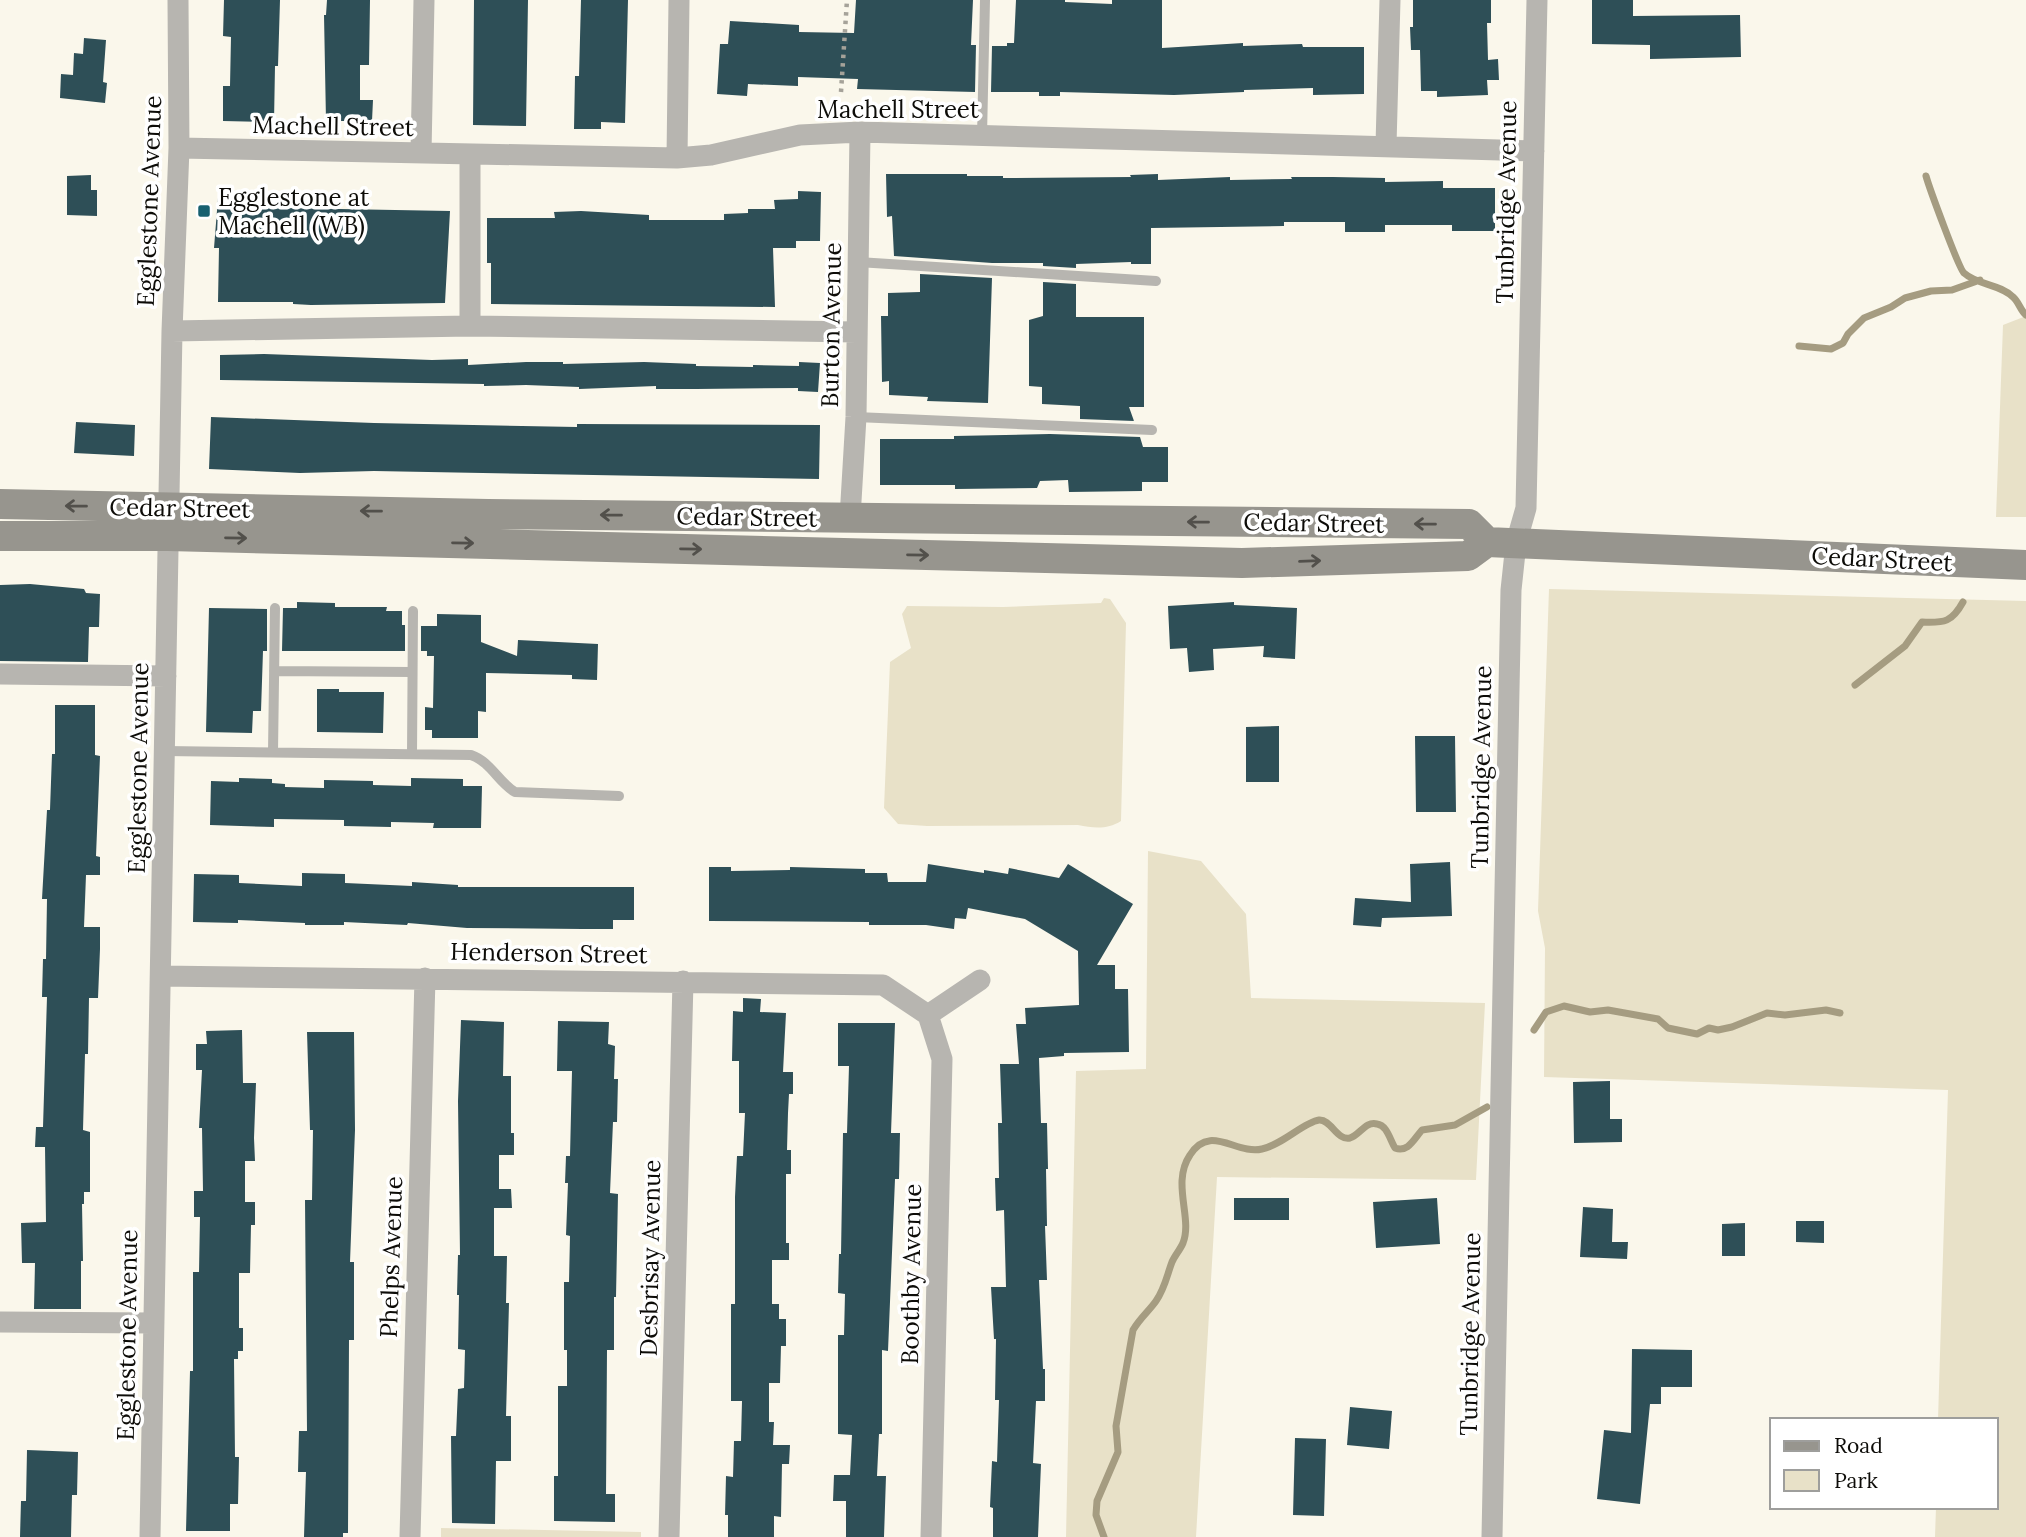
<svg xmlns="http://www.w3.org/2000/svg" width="2026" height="1537" font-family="Lora,serif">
<rect width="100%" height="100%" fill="#faf7eb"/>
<!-- green -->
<path fill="#e8e1c8" d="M 2026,316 L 2026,517 L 1996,517 L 2003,325 Z
M 1549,589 L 2026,601 L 2026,1537 L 1935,1537 L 1936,1507 L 1996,1507 L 1996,1420 L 1938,1420 L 1948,1090 L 1544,1077 L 1545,948 L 1538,911 Z
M 1104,598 L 1110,599 L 1126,623 L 1121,821 C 1107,830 1093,828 1078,825 L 927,826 L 898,824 L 884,808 L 890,662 L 911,648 L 902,614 L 907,606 L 1003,607 L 1101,603 Z
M 1148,851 L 1201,861 L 1246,914 L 1251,998 L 1485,1003 L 1476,1180 L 1217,1177 L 1196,1537 L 1066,1537 L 1076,1071 L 1146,1069 Z
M 441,1528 L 641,1532 L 641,1537 L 441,1537 Z"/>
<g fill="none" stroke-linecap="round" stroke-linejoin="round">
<!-- stream -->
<path stroke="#a59c81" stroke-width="7" d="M 1926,176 C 1929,187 1959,269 1964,273 C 1977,285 2000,284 2013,297 C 2019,302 2020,310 2026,315
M 1799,346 L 1831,349 L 1843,343 L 1848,334 L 1864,318 L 1891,307 L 1905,298 L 1931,291 L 1952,290 L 1980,280
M 1855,685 L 1905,646 L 1922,622 C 1945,623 1952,622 1963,602
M 1534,1030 L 1546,1012 L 1564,1006 L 1590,1012 L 1608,1010 L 1658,1019 L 1668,1028 L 1697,1034 L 1709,1028 L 1718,1030 L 1732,1027 L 1767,1013 L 1785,1015 L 1826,1010 L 1840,1013
M 1104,1537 L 1096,1515 L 1097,1501 L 1118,1452 L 1116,1426 L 1133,1330 C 1140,1318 1149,1311 1156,1301 C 1165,1288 1167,1275 1172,1262 C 1175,1255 1180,1250 1183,1243 C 1193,1218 1171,1183 1190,1155 C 1210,1123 1236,1155 1262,1149 C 1282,1145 1304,1122 1319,1120 C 1331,1119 1337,1141 1350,1138 C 1360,1135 1365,1121 1377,1124 C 1387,1125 1390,1140 1395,1148 C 1408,1153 1414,1139 1422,1130 L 1455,1125 L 1487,1107"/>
</g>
<!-- building -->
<path fill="#2e4f57" d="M 224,0 L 280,0 L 278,66 L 275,66 L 274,122 L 223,121 L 223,86 L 230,86 L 231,37 L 223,36 Z
M 327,0 L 370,0 L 369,65 L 360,65 L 360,100 L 373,100 L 372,121 L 326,121 L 324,15 L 326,15 Z
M 474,0 L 528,0 L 526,126 L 473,125 Z
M 581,0 L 628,0 L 625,123 L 601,122 L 601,129 L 574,129 L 575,76 L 579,76 Z
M 856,0 L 973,0 L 971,45 L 976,45 L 975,92 L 857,89 L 858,79 L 798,77 L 798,86 L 748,84 L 747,96 L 717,94 L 720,44 L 728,44 L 730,21 L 799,25 L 799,32 L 854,33 Z
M 1016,0 L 1065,0 L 1065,2 L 1112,4 L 1112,0 L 1162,0 L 1162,48 L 1243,43 L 1243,46 L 1302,44 L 1303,47 L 1364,47 L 1364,94 L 1313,95 L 1313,88 L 1244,90 L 1244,92 L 1174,95 L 1060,92 L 1060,96 L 1039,96 L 1039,92 L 991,92 L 992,46 L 1007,46 L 1007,43 L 1014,43 Z
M 1413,0 L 1491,0 L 1491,23 L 1487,23 L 1488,60 L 1498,59 L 1499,80 L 1487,80 L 1488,95 L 1437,97 L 1437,91 L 1421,91 L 1420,50 L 1411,50 L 1410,27 L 1413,27 Z
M 1592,0 L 1633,0 L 1633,16 L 1740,15 L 1741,57 L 1650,59 L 1650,45 L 1592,44 Z
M 84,38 L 106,40 L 103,82 L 107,83 L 105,103 L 60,98 L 61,74 L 73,75 L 74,53 L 83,54 Z
M 886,174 L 967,174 L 967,176 L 1003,176 L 1003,178 L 1131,177 L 1130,175 L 1158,174 L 1158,180 L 1230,177 L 1230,180 L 1292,179 L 1291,177 L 1333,177 L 1385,178 L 1385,182 L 1443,181 L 1443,188 L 1495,188 L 1495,231 L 1452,231 L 1452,225 L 1385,225 L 1385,232 L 1345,232 L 1345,222 L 1284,222 L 1284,226 L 1151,228 L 1151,264 L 1131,264 L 1131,262 L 1076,264 L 1076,268 L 1043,266 L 1043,263 L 992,263 L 894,256 L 892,216 L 887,217 Z
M 91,175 L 91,190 L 97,190 L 97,216 L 67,215 L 67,176 Z
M 798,191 L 821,192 L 820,241 L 796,241 L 796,248 L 773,248 L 775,307 L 491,304 L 491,263 L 487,263 L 487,218 L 555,218 L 554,212 L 581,211 L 649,215 L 649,220 L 724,220 L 724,214 L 748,213 L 748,209 L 775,209 L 774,200 L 798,199 Z
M 218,198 L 286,203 L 285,208 L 450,211 L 445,303 L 311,305 L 293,304 L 293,302 L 218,302 L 219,248 L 214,248 Z
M 920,274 L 992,278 L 988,403 L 927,401 L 928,397 L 889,395 L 889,381 L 882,382 L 881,316 L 888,316 L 888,293 L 920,292 Z
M 1043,282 L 1076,284 L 1076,317 L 1144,317 L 1144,407 L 1129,407 L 1134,421 L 1080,419 L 1080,406 L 1042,404 L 1042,387 L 1029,386 L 1029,320 L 1043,316 Z
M 264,354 L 432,360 L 468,359 L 468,365 L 526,362 L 563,362 L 563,364 L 644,362 L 696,364 L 696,366 L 753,367 L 753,365 L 799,366 L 799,362 L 820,363 L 818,392 L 798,391 L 798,388 L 696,389 L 656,389 L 656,386 L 579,389 L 579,387 L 526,385 L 484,386 L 484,384 L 220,380 L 220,355 Z
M 211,417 L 374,423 L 577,427 L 577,424 L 820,425 L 819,479 L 374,471 L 300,473 L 209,469 Z
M 76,422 L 135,425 L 134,456 L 74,453 Z
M 1050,434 L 1140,437 L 1143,447 L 1168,447 L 1168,482 L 1142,482 L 1142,491 L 1069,492 L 1068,480 L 1040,481 L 1037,488 L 955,489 L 955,485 L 880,485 L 880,439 L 954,439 L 954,436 Z
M 30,584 L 84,589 L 86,593 L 100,594 L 99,627 L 89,627 L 88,662 L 0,661 L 0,585 Z
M 297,602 L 335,603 L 335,607 L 387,607 L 386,611 L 402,611 L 402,625 L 405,625 L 405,651 L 282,651 L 283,608 L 297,608 Z
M 1234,602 L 1234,605 L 1297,608 L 1295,659 L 1263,657 L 1264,646 L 1213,649 L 1214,670 L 1189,672 L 1187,648 L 1170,649 L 1168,606 Z
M 209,608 L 267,609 L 267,651 L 263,651 L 261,711 L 253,711 L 252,733 L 206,732 Z
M 437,614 L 481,615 L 481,642 L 517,656 L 518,640 L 598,644 L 597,680 L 572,679 L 572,675 L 486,673 L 486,712 L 478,711 L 478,738 L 432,738 L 432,730 L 425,730 L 425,707 L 433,708 L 434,656 L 427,656 L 427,651 L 421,651 L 421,626 L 437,626 Z
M 317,689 L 339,689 L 339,692 L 384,692 L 383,733 L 317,732 Z
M 55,705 L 95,705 L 95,755 L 100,756 L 96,856 L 100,857 L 100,875 L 86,875 L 84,927 L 100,927 L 100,949 L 98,998 L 89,998 L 88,1054 L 85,1054 L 83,1130 L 90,1132 L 90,1192 L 84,1192 L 84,1204 L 82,1204 L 83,1261 L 81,1261 L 81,1309 L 34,1309 L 35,1263 L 22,1263 L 21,1223 L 46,1222 L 45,1147 L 35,1147 L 36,1127 L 43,1127 L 47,997 L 42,997 L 43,959 L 46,959 L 47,899 L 42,899 L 47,810 L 50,810 L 52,754 L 55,754 Z
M 1279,726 L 1279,782 L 1246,782 L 1246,727 Z
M 1415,736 L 1455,736 L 1456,812 L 1416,812 Z
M 239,778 L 272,779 L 272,783 L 285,784 L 285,787 L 324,788 L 324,780 L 373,781 L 373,785 L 411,786 L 411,778 L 463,779 L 463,786 L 482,786 L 481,828 L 433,828 L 434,823 L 391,822 L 391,827 L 344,826 L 344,820 L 274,819 L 274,827 L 210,825 L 211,781 L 239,782 Z
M 1450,862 L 1452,916 L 1382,918 L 1381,927 L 1353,925 L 1355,898 L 1411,902 L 1410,864 Z
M 928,864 L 984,873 L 984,870 L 1008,874 L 1009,868 L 1059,878 L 1068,864 L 1133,904 L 1097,965 L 1115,965 L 1115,989 L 1128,989 L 1129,1052 L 1064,1053 L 1064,1056 L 1039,1058 L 1041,1123 L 1047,1123 L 1048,1169 L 1046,1169 L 1047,1226 L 1045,1226 L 1047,1280 L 1039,1280 L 1043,1369 L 1045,1369 L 1045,1401 L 1036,1401 L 1033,1463 L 1041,1464 L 1038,1537 L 993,1537 L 993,1508 L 990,1507 L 992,1461 L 997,1462 L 999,1400 L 995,1400 L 996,1339 L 994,1339 L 991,1287 L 1006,1287 L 1004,1210 L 996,1211 L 995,1178 L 999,1178 L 998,1123 L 1002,1123 L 1000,1064 L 1019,1064 L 1016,1024 L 1026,1024 L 1025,1008 L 1079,1005 L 1078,951 L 1025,919 L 968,908 L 966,919 L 955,918 L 954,929 L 926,925 L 869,925 L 869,922 L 709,921 L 709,867 L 731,867 L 731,871 L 790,870 L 790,867 L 865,869 L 865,873 L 887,873 L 888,882 L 926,882 Z
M 302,873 L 345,874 L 345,883 L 412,886 L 412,882 L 458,885 L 458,887 L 634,887 L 634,920 L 613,920 L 613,929 L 583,929 L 467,928 L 408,923 L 407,925 L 344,922 L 344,925 L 305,925 L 305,923 L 238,920 L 238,923 L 193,922 L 194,874 L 239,875 L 239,883 L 302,886 Z
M 743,998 L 761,999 L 760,1012 L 786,1013 L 783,1072 L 793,1072 L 793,1094 L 789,1094 L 788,1113 L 787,1150 L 791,1150 L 791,1174 L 786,1174 L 786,1243 L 789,1243 L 789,1260 L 772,1260 L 772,1304 L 779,1304 L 779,1319 L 786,1319 L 786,1346 L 781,1346 L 780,1383 L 769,1383 L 769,1422 L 774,1422 L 773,1445 L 790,1445 L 789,1464 L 782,1464 L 781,1517 L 774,1516 L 774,1537 L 728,1537 L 728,1515 L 725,1515 L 726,1476 L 733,1477 L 734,1441 L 741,1441 L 742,1401 L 731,1401 L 731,1304 L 735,1304 L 735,1197 L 737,1156 L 743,1156 L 745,1113 L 739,1113 L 739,1061 L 732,1061 L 733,1011 L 743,1012 Z
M 461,1020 L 504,1022 L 503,1076 L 511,1076 L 511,1133 L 514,1133 L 514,1155 L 499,1155 L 499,1189 L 511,1189 L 512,1208 L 494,1208 L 494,1256 L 507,1256 L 506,1303 L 509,1303 L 506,1416 L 511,1416 L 511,1461 L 496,1461 L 495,1524 L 452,1523 L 451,1436 L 456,1436 L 458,1389 L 464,1388 L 465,1350 L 458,1349 L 459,1295 L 457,1295 L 458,1255 L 460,1255 L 458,1101 Z
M 558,1021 L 609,1022 L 608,1044 L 615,1046 L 614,1079 L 618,1079 L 617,1122 L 613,1122 L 610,1193 L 618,1194 L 616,1297 L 614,1297 L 614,1350 L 607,1350 L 606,1494 L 615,1494 L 615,1522 L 554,1521 L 554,1476 L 558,1476 L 558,1386 L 567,1386 L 567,1350 L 564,1350 L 564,1282 L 569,1282 L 570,1236 L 566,1235 L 568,1183 L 565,1183 L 566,1156 L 570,1156 L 572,1071 L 557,1071 Z
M 838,1023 L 895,1023 L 891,1133 L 900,1133 L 899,1179 L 895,1179 L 888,1351 L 882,1350 L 882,1434 L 879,1434 L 877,1476 L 886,1476 L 884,1537 L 846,1537 L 846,1501 L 833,1501 L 834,1475 L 850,1475 L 852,1435 L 838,1434 L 838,1335 L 844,1335 L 845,1294 L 838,1293 L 839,1254 L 841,1254 L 843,1133 L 847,1133 L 849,1066 L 838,1066 Z
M 242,1030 L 243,1083 L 256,1083 L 254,1138 L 255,1161 L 245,1161 L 245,1202 L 255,1202 L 255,1225 L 251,1225 L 250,1273 L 239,1273 L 239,1328 L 243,1328 L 243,1351 L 238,1351 L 238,1359 L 234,1359 L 235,1457 L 239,1457 L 238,1504 L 230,1504 L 230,1531 L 186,1531 L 190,1371 L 193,1371 L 193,1272 L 199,1272 L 200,1217 L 194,1217 L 194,1191 L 203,1191 L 202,1128 L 199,1128 L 202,1070 L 196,1070 L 196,1044 L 207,1044 L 206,1031 Z
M 307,1032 L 354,1032 L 355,1130 L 350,1262 L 354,1262 L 354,1340 L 349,1340 L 348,1533 L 343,1533 L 343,1537 L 304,1537 L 306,1472 L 298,1472 L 299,1431 L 307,1431 L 305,1200 L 312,1200 L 313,1130 L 310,1130 Z
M 1610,1081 L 1610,1119 L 1622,1119 L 1622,1142 L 1574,1143 L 1573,1082 Z
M 1234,1198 L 1289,1198 L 1289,1220 L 1234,1220 Z
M 1437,1198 L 1440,1244 L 1376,1248 L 1373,1202 Z
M 1583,1207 L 1613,1209 L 1612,1242 L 1628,1242 L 1627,1259 L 1580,1257 Z
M 1796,1221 L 1824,1221 L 1824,1243 L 1796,1242 Z
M 1745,1223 L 1745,1256 L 1722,1256 L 1722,1224 Z
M 1632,1349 L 1692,1350 L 1692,1387 L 1661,1387 L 1661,1404 L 1650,1404 L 1640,1504 L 1597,1499 L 1604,1430 L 1631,1433 Z
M 1350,1407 L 1392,1411 L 1389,1449 L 1347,1445 Z
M 1295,1438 L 1326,1439 L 1324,1516 L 1293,1515 Z
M 27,1450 L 78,1452 L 77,1495 L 72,1495 L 71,1537 L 20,1537 L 21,1501 L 26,1501 Z"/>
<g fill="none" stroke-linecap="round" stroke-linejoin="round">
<!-- path -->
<path stroke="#a5a299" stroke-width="4.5" stroke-dasharray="3.5 5" stroke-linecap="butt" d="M 841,92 L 847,0"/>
<!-- service -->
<path stroke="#b7b5b0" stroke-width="10" d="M 982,136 L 985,0
M 858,262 L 1156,281
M 856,417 L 1152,430
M 274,671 L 412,672
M 165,751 L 471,755 C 491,762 498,782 515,792 L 619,796
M 273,752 L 275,608
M 412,754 L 413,611"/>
<!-- minor -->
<path stroke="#b7b5b0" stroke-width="21" d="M 1386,145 L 1390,0
M 179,148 L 677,158 L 711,155 L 800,135 L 860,132 L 1534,151
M 421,153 L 424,0
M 470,156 L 470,326
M 677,158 L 679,0
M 172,331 L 470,326 L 856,332
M 850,518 L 856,417 L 860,132
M 0,674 L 166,676
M 161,976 L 883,985 L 928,1015
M 928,1015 L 942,1059 L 931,1537
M 928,1015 L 980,980
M 0,1322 L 154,1323
M 150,1537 L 172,331 L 179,148 L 178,0
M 410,1537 L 425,978
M 669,1537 L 683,981
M 1492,1537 L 1511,590 L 1516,543 L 1526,508 L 1537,0"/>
<!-- secondary -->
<path stroke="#97958e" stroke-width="30" d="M 0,504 L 488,514 L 1469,524 L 1487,542 L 2026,565
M 0,536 L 168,536 L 1242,563 L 1468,556 L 1487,542"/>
</g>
<!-- one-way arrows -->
<defs><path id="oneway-shaft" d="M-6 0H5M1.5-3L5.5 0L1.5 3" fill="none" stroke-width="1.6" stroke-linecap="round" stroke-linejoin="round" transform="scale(1.75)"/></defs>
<g stroke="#52504b">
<use href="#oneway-shaft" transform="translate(76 506) rotate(-179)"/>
<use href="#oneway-shaft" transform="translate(371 511) rotate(-179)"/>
<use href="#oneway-shaft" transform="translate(611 515) rotate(-179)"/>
<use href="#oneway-shaft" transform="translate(1198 522) rotate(-179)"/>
<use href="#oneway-shaft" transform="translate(1425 524) rotate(-179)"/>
<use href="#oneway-shaft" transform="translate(236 538) rotate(1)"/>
<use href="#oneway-shaft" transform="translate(463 543) rotate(1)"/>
<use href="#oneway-shaft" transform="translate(691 549) rotate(1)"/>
<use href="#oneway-shaft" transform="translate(918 555) rotate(1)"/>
<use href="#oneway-shaft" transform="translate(1310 561) rotate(-2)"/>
</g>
<!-- markers -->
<rect fill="#17606f" stroke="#fff" stroke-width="2.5" x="197" y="204" width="14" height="14" rx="3.5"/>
<g text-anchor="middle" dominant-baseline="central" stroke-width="7" stroke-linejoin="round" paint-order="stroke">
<!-- street labels -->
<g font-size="24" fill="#0d0c08" stroke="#fff">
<text x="898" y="109">Machell Street</text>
<text transform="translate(333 126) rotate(1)">Machell Street</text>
<text transform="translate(149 201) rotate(-88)">Egglestone Avenue</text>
<text transform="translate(1506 202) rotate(-89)">Tunbridge Avenue</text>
<text transform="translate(831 325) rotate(-89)">Burton Avenue</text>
<text transform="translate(180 508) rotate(1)">Cedar Street</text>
<text transform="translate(747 517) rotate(1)">Cedar Street</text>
<text transform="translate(1314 523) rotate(1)">Cedar Street</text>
<text transform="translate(1882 559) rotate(3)">Cedar Street</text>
<text transform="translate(1481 767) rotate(-89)">Tunbridge Avenue</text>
<text transform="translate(138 768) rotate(-89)">Egglestone Avenue</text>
<text transform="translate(549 953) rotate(1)">Henderson Street</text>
<text transform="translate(391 1257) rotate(-88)">Phelps Avenue</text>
<text transform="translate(650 1258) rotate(-89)">Desbrisay Avenue</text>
<text transform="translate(911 1274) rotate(-89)">Boothby Avenue</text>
<text transform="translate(1470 1334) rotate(-89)">Tunbridge Avenue</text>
<text transform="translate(127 1335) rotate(-89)">Egglestone Avenue</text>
</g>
<!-- poi labels -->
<g font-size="24" fill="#0d0c08" stroke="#fff" text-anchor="start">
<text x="218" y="197">Egglestone at<tspan x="218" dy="28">Machell (WB)</tspan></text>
</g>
</g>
<!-- legend -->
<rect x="1770" y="1418" width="228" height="91" fill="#ffffff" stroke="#9e9e9c" stroke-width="2"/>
<rect x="1784" y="1441" width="35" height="10" fill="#97958e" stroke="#9e9e9c" stroke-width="2"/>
<text x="1834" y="1453" font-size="21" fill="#0d0c08">Road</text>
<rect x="1784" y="1470" width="35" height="21" fill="#e8e1c8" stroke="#9e9e9c" stroke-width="2"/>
<text x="1834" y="1488" font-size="21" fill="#0d0c08">Park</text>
</svg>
